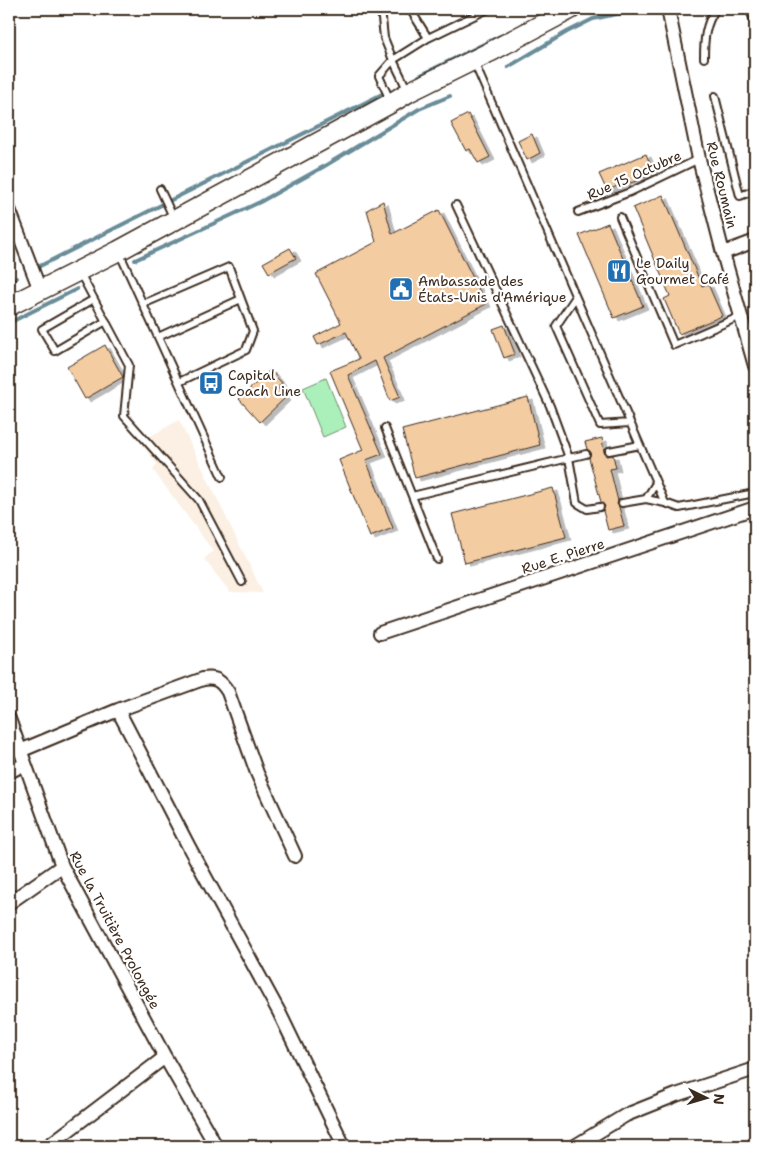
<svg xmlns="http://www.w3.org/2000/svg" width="764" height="1155" font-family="'Shantell Sans',sans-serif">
<defs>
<filter id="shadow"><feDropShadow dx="5" dy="3" stdDeviation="0" flood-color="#0004"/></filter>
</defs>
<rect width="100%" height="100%" fill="#fff"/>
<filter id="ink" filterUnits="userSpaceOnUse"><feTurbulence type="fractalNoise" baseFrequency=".02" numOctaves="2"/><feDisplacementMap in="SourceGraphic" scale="10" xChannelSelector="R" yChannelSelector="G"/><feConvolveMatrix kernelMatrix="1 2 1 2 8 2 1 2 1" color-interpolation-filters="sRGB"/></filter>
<g filter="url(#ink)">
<!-- built -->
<path fill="#fbf0e3" d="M 179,420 L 263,593 L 230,592 L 204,559 L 213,551 L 153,470 L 157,464 L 140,442 Z"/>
<!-- green -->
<path fill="#abf0ba" stroke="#738d6c" d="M 326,378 L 346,427 L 323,437 L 303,388 Z"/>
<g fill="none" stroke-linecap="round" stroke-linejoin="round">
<!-- stream -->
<path stroke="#698c98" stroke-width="4" d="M 508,67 L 567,32 L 593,19 L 640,9
M 419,76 L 500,36
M 135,260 L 260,202 L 323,167 L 419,109 L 450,96
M 38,267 L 384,93
M 9,282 L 16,278
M 9,323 L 77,289"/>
</g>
<!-- building -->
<path fill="#f3cca2" stroke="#3b2a1e" filter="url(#shadow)" d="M 468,114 L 490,157 L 478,163 L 470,149 L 466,151 L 451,123 Z
M 532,134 L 540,153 L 527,160 L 518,141 Z
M 646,154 L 654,173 L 631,183 L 629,180 L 607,191 L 599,174 Z
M 663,195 L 702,286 L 708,284 L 722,316 L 679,334 L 664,299 L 670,296 L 633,208 Z
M 383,201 L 392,234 L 439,210 L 486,304 L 383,358 L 400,397 L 390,401 L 375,361 L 348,375 L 382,454 L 366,460 L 393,528 L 370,537 L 339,460 L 363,450 L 330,371 L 359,359 L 346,332 L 318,345 L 314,337 L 341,323 L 316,274 L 376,242 L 367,210 Z
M 608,223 L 643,306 L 614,318 L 579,235 Z
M 290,248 L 296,258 L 269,273 L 263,263 Z
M 504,325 L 515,354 L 504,358 L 493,329 Z
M 105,345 L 123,377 L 85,399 L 67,367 Z
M 270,370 L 282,383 L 278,388 L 286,397 L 260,422 L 239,399 Z
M 528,397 L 540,445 L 415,478 L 402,430 Z
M 602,438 L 604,452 L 606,456 L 613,455 L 616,468 L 610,469 L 618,501 L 617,504 L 619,507 L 624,526 L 608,530 L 603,511 L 605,506 L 601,502 L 589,458 L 591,452 L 587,449 L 585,442 Z
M 553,488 L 566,537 L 465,563 L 452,514 Z"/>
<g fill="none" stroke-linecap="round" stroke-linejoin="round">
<defs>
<path id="service" d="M 380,9 L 381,9 L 384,38 L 393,60 L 408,91
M 410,9 L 428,38
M 749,9 L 755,22
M 704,58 C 704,40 705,24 716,9
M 474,62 L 665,503 L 679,508 L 755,493
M 715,96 L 740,196 L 755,190
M 391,102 L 379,76 L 393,60 L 428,38 L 488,9
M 160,189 L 174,219
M 456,205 L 550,406 L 569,458 L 577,503 L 587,509 L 600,507
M 578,212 L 630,192 L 699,159
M 620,217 L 674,345 L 741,316
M 119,252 L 222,477
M 80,273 L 129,365 L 124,416 L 199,500 L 242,582
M 575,298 L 556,326 L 600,425 L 630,423
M 94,299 L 42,329 L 55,351 L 106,321
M 143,304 L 229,267 L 253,331 L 246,350 L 179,382
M 158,337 L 241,299
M 385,428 L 437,559
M 609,451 L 640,445
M 412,496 L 569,458 L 586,454
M 646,499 L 656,483
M 622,503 L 646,499 L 665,503"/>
<path id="minor" d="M 668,9 L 699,159 L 723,253 L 755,366
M 9,209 L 40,290
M 723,253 L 755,241
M 380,633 L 755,508
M 118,710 L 189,847 L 279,1012 L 344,1146
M 9,719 L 62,866 L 165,1057 L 216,1146
M 20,751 L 118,710 L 203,679 C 216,677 221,681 228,692 L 257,773 L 295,856
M 9,772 L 25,764
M 9,903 L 62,866
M 48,1146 L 165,1057
M 575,1146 L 626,1115 L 676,1095 L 755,1069"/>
<path id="secondary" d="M 9,306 L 118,251 L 391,103 L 409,92 L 490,52 L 571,9"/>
</defs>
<!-- service casing -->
<use href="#service" stroke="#3b2a1e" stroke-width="10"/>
<!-- minor casing -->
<use href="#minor" stroke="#3b2a1e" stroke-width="16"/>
<!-- secondary casing -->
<use href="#secondary" stroke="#3b2a1e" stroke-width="22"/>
<!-- service -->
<use href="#service" stroke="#fff" stroke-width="6"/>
<!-- minor -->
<use href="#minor" stroke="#fff" stroke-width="12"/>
<!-- secondary -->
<use href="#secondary" stroke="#fff" stroke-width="19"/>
</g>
</g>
<!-- icons -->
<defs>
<symbol id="restaurant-square" viewBox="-11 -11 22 22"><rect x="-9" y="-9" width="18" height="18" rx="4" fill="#1f6fb2" stroke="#fff"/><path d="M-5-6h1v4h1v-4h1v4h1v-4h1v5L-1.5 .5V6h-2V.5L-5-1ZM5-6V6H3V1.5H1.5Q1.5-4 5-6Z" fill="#fff"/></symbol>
<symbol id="civic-square" viewBox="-11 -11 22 22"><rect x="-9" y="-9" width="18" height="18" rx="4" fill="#1f6fb2" stroke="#fff"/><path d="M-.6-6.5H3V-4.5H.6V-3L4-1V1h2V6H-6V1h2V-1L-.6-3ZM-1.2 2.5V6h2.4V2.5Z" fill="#fff"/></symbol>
<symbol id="bus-square" viewBox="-11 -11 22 22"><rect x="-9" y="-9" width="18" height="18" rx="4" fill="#1f6fb2" stroke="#fff"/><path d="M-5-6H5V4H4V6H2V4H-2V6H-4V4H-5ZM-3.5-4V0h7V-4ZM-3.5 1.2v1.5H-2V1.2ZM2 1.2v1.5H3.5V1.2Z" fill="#fff"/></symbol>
</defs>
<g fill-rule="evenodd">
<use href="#restaurant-square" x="605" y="257" width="28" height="28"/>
<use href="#civic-square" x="387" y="275" width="28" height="28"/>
<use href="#bus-square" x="197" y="369" width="28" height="28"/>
</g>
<g text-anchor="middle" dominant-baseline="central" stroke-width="4.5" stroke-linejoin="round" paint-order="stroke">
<!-- street labels -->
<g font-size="14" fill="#3b2a1e" stroke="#fff">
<text transform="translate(634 175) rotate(-24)">Rue 15 Octubre</text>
<text transform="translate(722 185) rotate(76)">Rue Roumain</text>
<text transform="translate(563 556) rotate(-18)">Rue E. Pierre</text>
<text transform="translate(115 930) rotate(62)">Rue la Truitière Prolongée</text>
</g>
<!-- poi labels -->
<g font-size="14" fill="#3b2a1e" stroke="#fff" text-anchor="start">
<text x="636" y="263">Le Daily<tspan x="636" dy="16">Gourmet Café</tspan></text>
<text x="418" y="281">Ambassade des<tspan x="418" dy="16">États-Unis d'Amérique</tspan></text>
<text x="228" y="375">Capital<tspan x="228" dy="16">Coach Line</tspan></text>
</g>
</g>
<!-- margin -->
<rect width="764" height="1155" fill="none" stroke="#fff" stroke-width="30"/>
<rect x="15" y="15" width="734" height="1125" fill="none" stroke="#3b2a1e" stroke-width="2" filter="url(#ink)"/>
<!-- north arrow -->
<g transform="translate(706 1098) rotate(95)" stroke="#ffffff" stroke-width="4" paint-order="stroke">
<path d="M0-4L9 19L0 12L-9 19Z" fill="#3b2a1e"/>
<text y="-8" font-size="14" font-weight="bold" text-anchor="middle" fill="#3b2a1e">N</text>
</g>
</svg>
